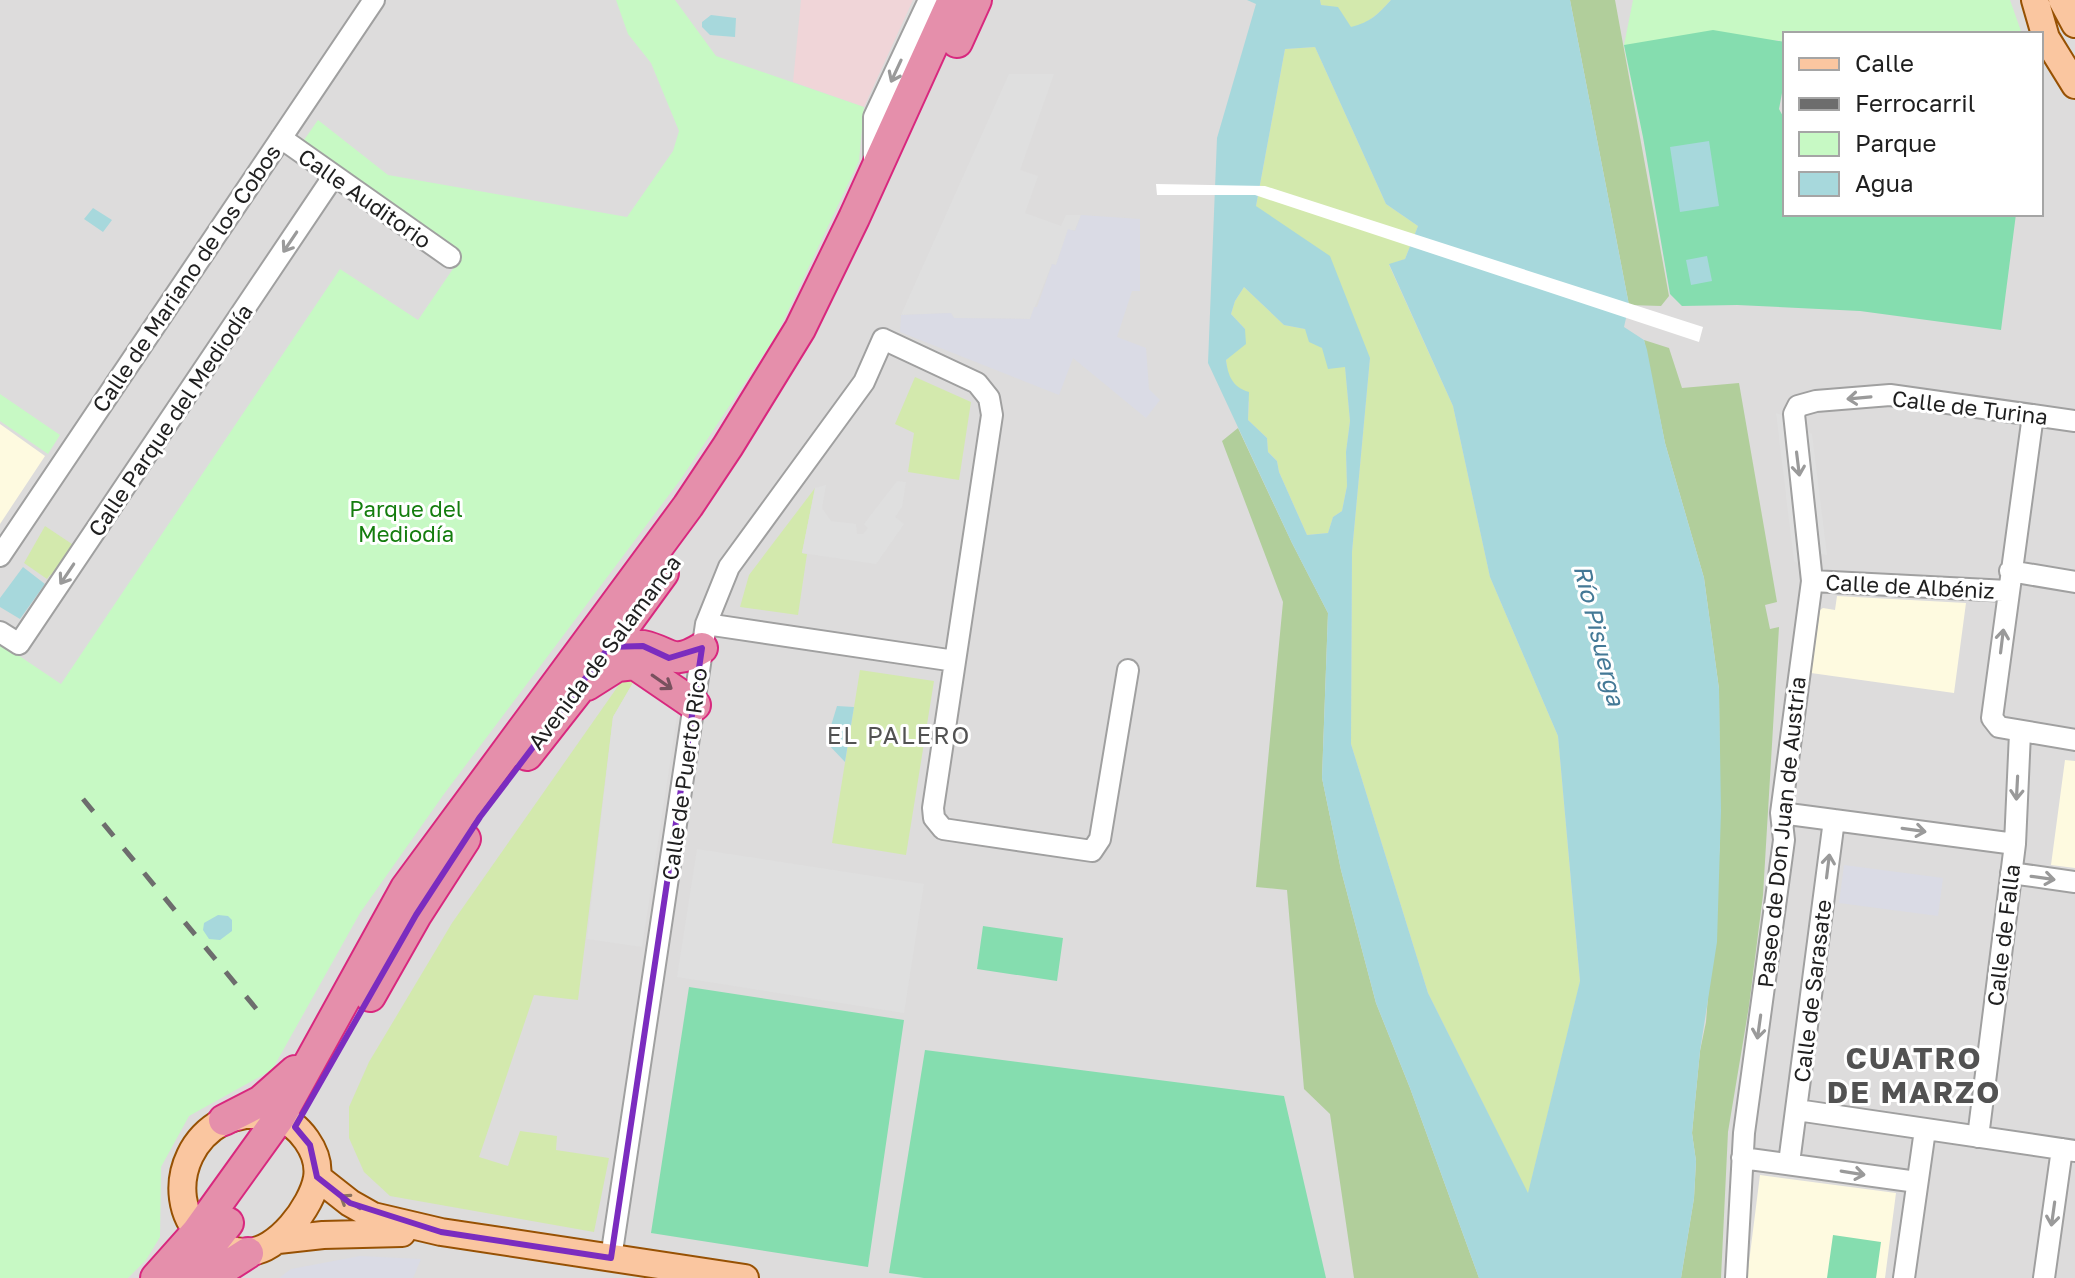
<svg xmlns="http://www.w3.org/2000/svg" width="2075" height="1278" font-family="'Golos Text',sans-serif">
<rect width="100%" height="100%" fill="#f0ebe6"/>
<!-- residential -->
<path fill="#dddcdc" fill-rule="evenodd" d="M 0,0 L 2075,0 L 2075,1278 L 0,1278 ZM 1785,34 L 2041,34 L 2041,214 L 1785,214 Z"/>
<!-- commercial -->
<path fill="#f0d5d8" d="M 801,0 L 913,0 L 864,107 L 793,82 Z"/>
<!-- education -->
<path fill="#fefae0" d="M 0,424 L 45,456 L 0,524 Z
M 1837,596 L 1966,603 L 1954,693 L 1811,673 L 1820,610 L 1823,608 L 1835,610 Z
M 2065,760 L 2075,761 L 2075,868 L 2051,865 Z
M 1760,1175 L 1896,1193 L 1885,1278 L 1747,1278 Z"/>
<!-- grass -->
<path fill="#d3e9ad" d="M 1320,0 L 1391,0 C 1378,14 1371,22 1351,28 L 1338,8 L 1321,5 Z
M 1315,47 L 1386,204 L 1418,226 L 1405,259 L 1389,265 L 1453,406 L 1490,577 L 1558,736 L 1580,982 L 1528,1194 L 1428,993 L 1351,744 L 1352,552 L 1370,358 L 1256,206 L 1285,49 Z
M 1244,287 L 1284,325 L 1305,329 L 1322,348 L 1345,366 L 1350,421 L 1346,452 L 1347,486 L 1342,511 L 1333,517 L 1328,533 L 1307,535 L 1279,472 L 1277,461 L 1268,452 L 1267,438 L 1248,420 L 1249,402 L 1228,376 L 1226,360 L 1237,349 L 1245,329 L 1231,314 L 1235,301 Z
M 915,377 L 971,402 L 959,480 L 908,472 L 914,433 L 895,424 Z
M 815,488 L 802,553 L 807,554 L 798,615 L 740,607 L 749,575 Z
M 45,526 L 78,548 L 57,579 L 50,575 L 47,579 L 24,563 Z
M 860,670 L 934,681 L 906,855 L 832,843 Z
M 623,679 L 634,681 L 613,717 L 578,1000 L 534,995 L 479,1157 L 508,1166 L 520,1131 L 557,1136 L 556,1150 L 609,1158 L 594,1232 L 390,1196 L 364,1172 L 349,1138 L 349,1107 L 369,1062 L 452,923 Z"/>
<!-- forest -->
<path fill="#b1ce9b" d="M 1570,0 L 1615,0 L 1669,296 L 1661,306 L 1629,305 Z
M 1644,340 L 1669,348 L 1682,388 L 1739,383 L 1777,602 L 1765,605 L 1770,629 L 1779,627 L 1763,895 L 1749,1006 L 1728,1132 L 1721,1278 L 1681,1278 L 1694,1198 L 1696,1161 L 1692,1133 L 1700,1051 L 1706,1022 L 1720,843 L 1719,689 L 1704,578 L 1665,443 Z
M 1238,428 L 1292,543 L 1328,613 L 1322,778 L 1341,870 L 1376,1003 L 1410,1088 L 1479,1278 L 1354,1278 L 1330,1114 L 1304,1089 L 1287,890 L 1256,887 L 1283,602 L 1222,441 Z"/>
<!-- park -->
<path fill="#c7f9c4" d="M 616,0 L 675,0 L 716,56 L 864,107 L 859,161 L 777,334 L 681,479 L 444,794 L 360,913 L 272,1070 L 189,1116 L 161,1167 L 160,1237 L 146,1260 L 128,1278 L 0,1278 L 0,643 L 61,684 L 340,269 L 418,320 L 459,260 L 297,150 L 318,120 L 388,175 L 627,217 L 673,151 L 679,131 L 651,63 L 628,34 Z
M 1633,0 L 2010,0 L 2022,34 L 1785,34 L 1785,42 L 1776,40 L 1643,137 L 1624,45 Z
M 0,394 L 60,435 L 48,454 L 0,421 Z"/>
<!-- pitch -->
<path fill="#85ddaf" d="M 1713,30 L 1785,42 L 1785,77 L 1779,109 L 1785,120 L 1785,214 L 2016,214 L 2001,330 L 1860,311 L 1737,305 L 1682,306 L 1670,294 L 1643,137 L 1624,45 Z
M 983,926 L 1063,938 L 1057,981 L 977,969 Z
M 689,987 L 904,1020 L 868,1267 L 651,1233 Z
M 925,1050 L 1284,1096 L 1326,1278 L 924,1278 L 889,1273 Z
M 1833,1235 L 1881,1242 L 1876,1278 L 1827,1278 Z"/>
<!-- parking -->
<path fill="#dfdfdf" d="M 1009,74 L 1054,74 L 1020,170 L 1038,176 L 1025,213 L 1061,226 L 1066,215 L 1081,215 L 1075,230 L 1068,230 L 1056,265 L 1052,264 L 1030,319 L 954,318 L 950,313 L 901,315 Z
M 1776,413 L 1787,417 L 1806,568 L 1794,561 Z
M 1799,428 L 1812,434 L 1827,555 L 1815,553 Z
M 897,481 L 906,482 L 902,507 L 895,517 L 904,524 L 876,564 L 802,553 L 815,488 L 826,485 L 822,508 L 831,521 L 856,524 L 857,534 L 863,534 L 868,528 L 864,524 Z
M 634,681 L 678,710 L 642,947 L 587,939 L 613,717 Z
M 697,849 L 924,884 L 904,1013 L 677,977 Z"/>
<!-- plaza -->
<path fill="#dadbe5" d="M 1081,215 L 1140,219 L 1140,291 L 1132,291 L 1117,337 L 1146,348 L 1149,389 L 1160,400 L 1146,418 L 1073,358 L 1059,395 L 900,332 L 901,315 L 951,313 L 954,318 L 1030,319 L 1034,307 L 1037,307 L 1052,264 L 1056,265 L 1068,229 L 1075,231 Z
M 1844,865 L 1943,878 L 1938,916 L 1839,903 Z
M 360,1256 L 421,1259 L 413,1278 L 279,1278 L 291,1269 Z"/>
<!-- water -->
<path fill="#a7d8dc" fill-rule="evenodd" d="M 1247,0 L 1320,0 L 1321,5 L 1338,7 L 1351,27 C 1371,22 1378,14 1391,0 L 1570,0 L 1629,305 L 1624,327 L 1644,340 L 1647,350 L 1665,443 L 1704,578 L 1719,689 L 1721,811 L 1717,942 L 1700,1051 L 1692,1133 L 1696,1161 L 1694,1198 L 1681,1278 L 1479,1278 L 1410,1088 L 1376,1003 L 1341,870 L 1322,778 L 1328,613 L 1292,543 L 1208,363 L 1217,138 L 1256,4 ZM 1315,47 L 1386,204 L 1418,226 L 1405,259 L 1389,264 L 1453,406 L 1490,577 L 1558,736 L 1580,981 L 1528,1193 L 1428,993 L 1351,744 L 1352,552 L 1370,358 L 1330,256 L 1256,206 L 1285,49 ZM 1244,287 L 1284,325 L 1305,329 L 1309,342 L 1322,348 L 1328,369 L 1345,367 L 1350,421 L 1346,452 L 1347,486 L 1342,511 L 1333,517 L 1328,533 L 1307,535 L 1279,472 L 1277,461 L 1268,452 L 1267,438 L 1248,420 L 1249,392 C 1232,387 1228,375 1226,360 L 1246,344 L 1245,329 L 1231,314 L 1235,301 Z
M 711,15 L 736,18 L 735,37 L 710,35 L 702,27 L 702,22 Z
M 1709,141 L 1719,206 L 1680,212 L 1670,147 Z
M 93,208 L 112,220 L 103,232 L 84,219 Z
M 1707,256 L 1712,281 L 1691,285 L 1686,260 Z
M 23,567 L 45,584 L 20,619 L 0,607 L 0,598 Z
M 837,706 L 854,707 L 845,762 L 826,742 Z
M 218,915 L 228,916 L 232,920 L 232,931 L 220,940 L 209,939 L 203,930 L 204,923 Z"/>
<!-- pier -->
<path fill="#fff" d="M 1156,184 L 1265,186 L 1703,327 L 1699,342 L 1255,195 L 1157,195 Z"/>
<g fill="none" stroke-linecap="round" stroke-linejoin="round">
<defs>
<path id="minor" d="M 281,138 L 450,257
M 874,164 L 874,117 L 929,0
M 2033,415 L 1992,718 L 1999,727 L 2075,740
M 0,556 L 374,0
M 2010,571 L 2075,582
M 1812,581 L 2008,591
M 706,624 L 955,661
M 0,632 L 19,644 L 333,177
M 1781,813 L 2015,844
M 2011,873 L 2075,882
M 1797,1110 L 2075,1151
M 1978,1137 L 2015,844 L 2020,733
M 1742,1158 L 1917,1182
M 1789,1163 L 1834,820
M 611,1258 L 706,624 L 729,567 L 864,382 L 883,339 L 977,383 L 989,398 L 992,415 L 933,808 L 934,818 L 943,829 L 1092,851 L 1100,839 L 1128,670
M 1736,1278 L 1744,1133 L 1784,840 L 1781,813 L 1812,581 L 1794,414 L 1798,406 L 1816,401 L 1890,395 L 2075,421
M 1904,1278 L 1925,1130
M 2044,1278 L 2062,1149"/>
<path id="major" d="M 2035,0 L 2046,38 L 2075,85
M 2062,0 L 2075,24
M 245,1115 C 255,1115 265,1114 276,1117 C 299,1123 321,1152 317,1178 C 312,1206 277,1253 246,1252 C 169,1250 163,1154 222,1122 C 229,1118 238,1117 245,1115 Z
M 317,1177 L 350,1203 L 373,1216 L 441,1232 L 745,1278
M 278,1240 L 323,1235 L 402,1233"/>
<path id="highway" d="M 957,42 L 976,0
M 617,647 C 625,647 635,645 643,646 C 671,652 671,667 702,648
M 587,685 L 617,666 L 635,664 L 695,705
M 527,755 L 578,690 L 663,573
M 370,996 L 416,915 L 465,839
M 224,1120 L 261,1101 L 295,1071
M 156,1278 L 197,1232 L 279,1118 L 406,888 L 688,506 L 728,446 L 800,329 L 854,218 L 953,0
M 185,1278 L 228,1223
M 209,1278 L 248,1253"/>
</defs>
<!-- minor casing -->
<use href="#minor" stroke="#a0a0a0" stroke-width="24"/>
<!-- major casing -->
<use href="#major" stroke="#975103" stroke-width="30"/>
<!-- highway casing -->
<use href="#highway" stroke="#d8287e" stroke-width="34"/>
<!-- minor -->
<use href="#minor" stroke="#fff" stroke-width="20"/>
<!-- major -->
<use href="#major" stroke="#fac6a0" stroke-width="26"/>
<!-- highway -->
<use href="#highway" stroke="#e58fab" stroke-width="30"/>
<!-- rail -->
<path stroke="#6d6d6d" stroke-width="5" stroke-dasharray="16 16" stroke-linecap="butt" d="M 83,799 L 263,1017"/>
</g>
<!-- one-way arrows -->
<defs><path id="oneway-shaft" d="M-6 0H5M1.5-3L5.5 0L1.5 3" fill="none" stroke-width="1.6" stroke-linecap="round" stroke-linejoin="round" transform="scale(2)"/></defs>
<g stroke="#9a9a9a">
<use href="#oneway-shaft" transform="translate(896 71) rotate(115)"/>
<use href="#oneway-shaft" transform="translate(290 242) rotate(124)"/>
<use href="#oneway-shaft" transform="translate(1859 398) rotate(175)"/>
<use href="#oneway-shaft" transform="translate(1798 464) rotate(83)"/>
<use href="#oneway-shaft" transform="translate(67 574) rotate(124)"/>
<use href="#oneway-shaft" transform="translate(2002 641) rotate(-83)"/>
<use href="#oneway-shaft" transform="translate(2017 788) rotate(93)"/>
<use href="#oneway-shaft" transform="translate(1914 830) rotate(8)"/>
<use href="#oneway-shaft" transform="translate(1828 866) rotate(-83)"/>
<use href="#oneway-shaft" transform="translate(2043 878) rotate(8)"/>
<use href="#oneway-shaft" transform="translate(1759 1027) rotate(98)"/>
<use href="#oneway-shaft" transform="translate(1853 1173) rotate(9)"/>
<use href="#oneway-shaft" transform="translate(2053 1214) rotate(98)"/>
</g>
<use stroke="#78515e" href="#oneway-shaft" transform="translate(662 682) rotate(35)"/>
<use stroke="#8c7260" href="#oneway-shaft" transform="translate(350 1202) rotate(-147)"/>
<!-- marked area -->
<path fill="none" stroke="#7b2cbf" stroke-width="6" stroke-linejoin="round" d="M 643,646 L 669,658 L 702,648 L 611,1258 L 441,1232 L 350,1203 L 317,1177 L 310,1145 L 295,1127 L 416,915 L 480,817 L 609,647 Z"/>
<g text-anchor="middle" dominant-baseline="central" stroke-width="6" stroke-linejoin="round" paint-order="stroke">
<!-- street labels -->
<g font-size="22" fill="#1f1f1f" stroke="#fff">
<text transform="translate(365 198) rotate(35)">Calle Auditorio</text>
<text transform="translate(186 278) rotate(-56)">Calle de Mariano de los Cobos</text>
<text transform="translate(1970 407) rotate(7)">Calle de Turina</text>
<text transform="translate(170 420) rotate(-56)">Calle Parque del Mediodía</text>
<text transform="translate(1910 586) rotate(3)">Calle de Albéniz</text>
<text transform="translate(604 652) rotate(-53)">Avenida de Salamanca</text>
<text transform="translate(684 774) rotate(-82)">Calle de Puerto Rico</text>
<text transform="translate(1781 832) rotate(-84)">Paseo de Don Juan de Austria</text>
<text transform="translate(2003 935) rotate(-83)">Calle de Falla</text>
<text transform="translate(1812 991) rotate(-83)">Calle de Sarasate</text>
</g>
<!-- park labels -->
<g font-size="22" fill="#147d0e" stroke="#fff">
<text x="406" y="508">Parque del<tspan x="406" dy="25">Mediodía</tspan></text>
</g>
<!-- water labels -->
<g font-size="24" font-style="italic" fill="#447996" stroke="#fff">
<text transform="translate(1600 635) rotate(76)">Río Pisuerga</text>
</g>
<!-- neighbourhood labels -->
<g font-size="24" letter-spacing="2" fill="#525252" stroke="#fff">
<text x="899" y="734">EL PALERO</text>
</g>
<!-- district labels -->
<g font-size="30" font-weight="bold" letter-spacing="2" fill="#525252" stroke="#fff">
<text x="1914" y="1058">CUATRO<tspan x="1914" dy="34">DE MARZO</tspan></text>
</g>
</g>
<!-- legend -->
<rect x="1783" y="32" width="260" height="184" fill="#ffffff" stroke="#a5a5a5" stroke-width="2"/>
<rect x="1799" y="58" width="40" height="12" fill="#fac6a0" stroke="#a5a5a5" stroke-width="2"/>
<text x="1855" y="72" font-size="24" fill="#1f1f1f">Calle</text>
<rect x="1799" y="98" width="40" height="12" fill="#6d6d6d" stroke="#a5a5a5" stroke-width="2"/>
<text x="1855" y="112" font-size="24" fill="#1f1f1f">Ferrocarril</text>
<rect x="1799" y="132" width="40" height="24" fill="#c7f9c4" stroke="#a5a5a5" stroke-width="2"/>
<text x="1855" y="152" font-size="24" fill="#1f1f1f">Parque</text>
<rect x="1799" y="172" width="40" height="24" fill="#a7d8dc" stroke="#a5a5a5" stroke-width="2"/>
<text x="1855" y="192" font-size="24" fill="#1f1f1f">Agua</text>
</svg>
